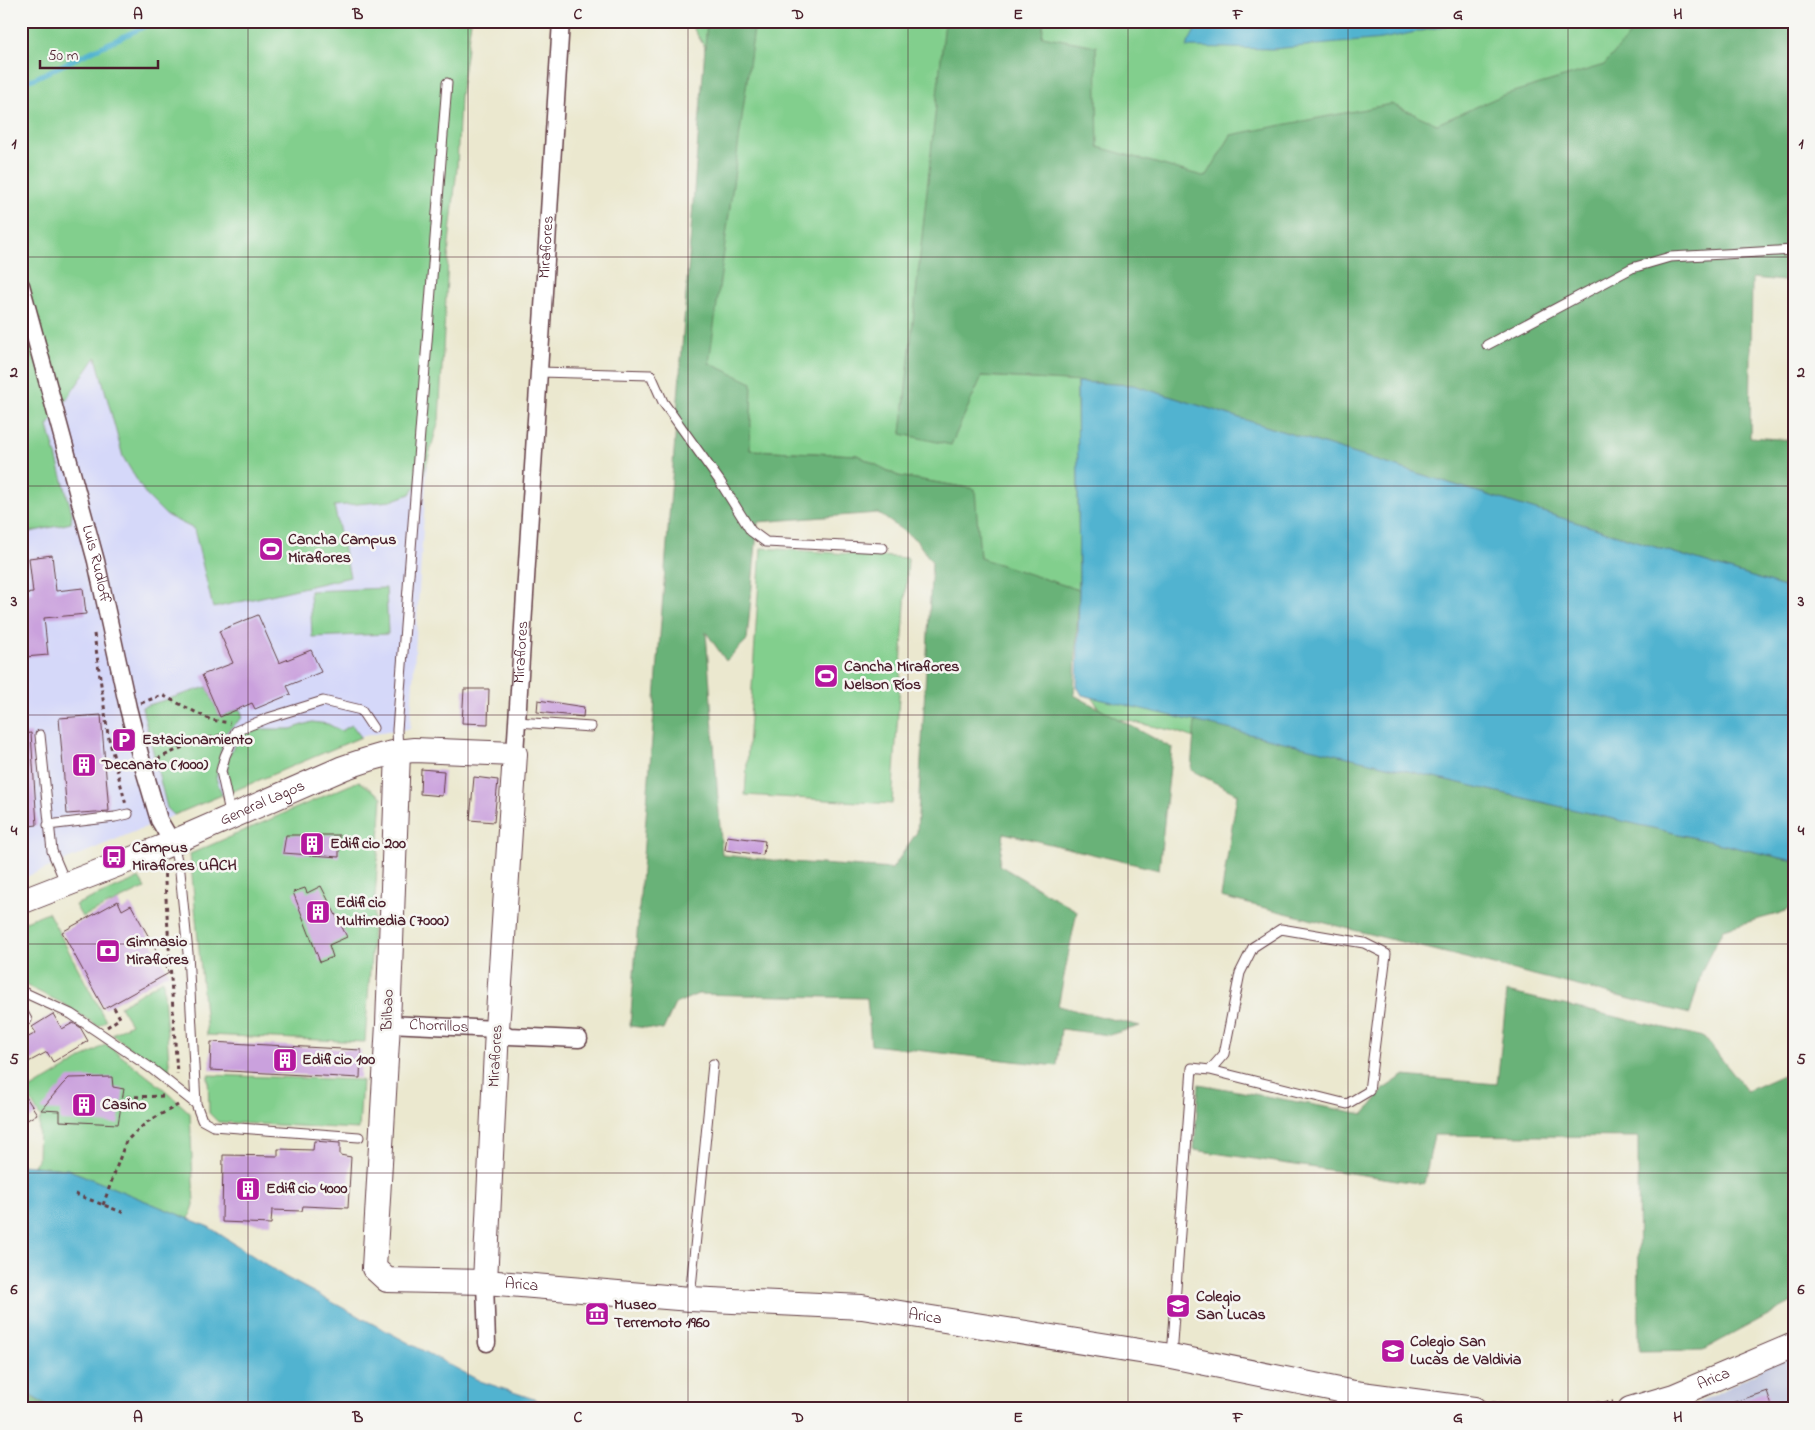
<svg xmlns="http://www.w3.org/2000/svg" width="1815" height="1430" font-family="'Indie Flower',sans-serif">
<rect width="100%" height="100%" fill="#f6f6f2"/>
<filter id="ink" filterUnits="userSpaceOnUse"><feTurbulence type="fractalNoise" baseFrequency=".02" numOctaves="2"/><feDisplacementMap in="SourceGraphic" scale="10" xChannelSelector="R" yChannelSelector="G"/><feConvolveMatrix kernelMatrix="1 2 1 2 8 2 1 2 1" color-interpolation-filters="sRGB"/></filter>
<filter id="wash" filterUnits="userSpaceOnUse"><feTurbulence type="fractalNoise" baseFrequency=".0096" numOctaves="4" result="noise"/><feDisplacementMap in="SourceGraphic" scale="20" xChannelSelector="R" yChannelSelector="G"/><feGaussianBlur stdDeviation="1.12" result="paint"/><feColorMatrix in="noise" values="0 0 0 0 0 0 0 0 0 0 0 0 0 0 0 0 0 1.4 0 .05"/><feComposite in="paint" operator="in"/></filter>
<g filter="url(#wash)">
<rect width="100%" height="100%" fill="#ebe8cf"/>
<!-- built -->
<path fill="#d5d8f9" d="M 21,21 L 456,21 L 410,729 L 397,730 L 364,736 L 21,879 Z"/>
<!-- industrial -->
<path fill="#bdc3de" d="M 1794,1353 L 1794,1409 L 1699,1409 L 1698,1403 Z"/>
<!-- green -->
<path fill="#82cf8d" stroke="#66775c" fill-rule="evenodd" d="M 21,21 L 471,21 L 460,96 L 457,168 L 449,243 L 439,420 L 424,473 L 410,494 L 391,501 L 334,506 L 350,577 L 213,608 L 194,529 L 166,515 L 146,495 L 123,457 L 96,357 L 48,426 L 72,513 L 71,523 L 21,534 Z
M 689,21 L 1794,21 L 1656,267 L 1794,603 L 1794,888 L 1205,742 L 1174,731 L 1111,717 L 1101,712 L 1088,690 L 1077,383 L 1079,590 L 997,566 L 980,558 L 974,489 L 898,476 L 857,455 L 750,450 L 701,367 L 719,87 L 704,46 ZM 1008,363 L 1070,381 L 982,376 Z
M 761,548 L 908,558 L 892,804 L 745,795 Z
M 386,588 L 388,634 L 312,637 L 310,591 Z
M 207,687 L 220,716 L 240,709 L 243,717 L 224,734 L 216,778 L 222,795 L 174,815 L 167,808 L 142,707 Z
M 312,722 L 328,724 L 341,731 L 352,725 L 361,737 L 231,792 L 227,773 L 228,758 L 234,746 L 242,734 L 249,729 L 291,729 Z
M 359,781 L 382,797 L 365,1042 L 207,1035 L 190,854 Z
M 139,878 L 145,888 L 82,917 L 75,905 Z
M 48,912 L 106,1021 L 98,1026 L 62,1003 L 21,983 L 21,923 Z
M 163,980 L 170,1075 L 165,1075 L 112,1034 L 131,1024 L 120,1006 Z
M 106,1044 L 165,1090 L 190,1113 L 194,1205 L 189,1219 L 67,1169 L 33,1166 L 38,1160 L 39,1121 L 41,1118 L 26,1092 Z
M 208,1075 L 362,1080 L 359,1129 L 218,1122 L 209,1113 Z"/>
<!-- forest -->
<path fill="#69b278" stroke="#5a6852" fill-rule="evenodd" d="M 707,21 L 755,21 L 709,363 L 752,383 L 750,450 L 857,455 L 898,476 L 975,489 L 980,558 L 1079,590 L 1074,695 L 1172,748 L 1159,870 L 1004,833 L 999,865 L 1077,911 L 1058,1006 L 1140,1026 L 1109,1035 L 1061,1029 L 1057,1066 L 871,1045 L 867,998 L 698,994 L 675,1004 L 663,1030 L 630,1026 ZM 878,513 L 916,540 L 932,562 L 917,832 L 892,869 L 791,862 L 722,855 L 706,632 L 726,661 L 747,640 L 758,522 Z
M 945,21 L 1044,21 L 1042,36 L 1096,46 L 1098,147 L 1206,177 L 1231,135 L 1391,104 L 1437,124 L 1503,95 L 1604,65 L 1641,21 L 1794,21 L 1794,282 L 1752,278 L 1750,437 L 1794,440 L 1794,590 L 1133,385 L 982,376 L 951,445 L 901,434 Z
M 1195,721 L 1794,861 L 1794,906 L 1781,913 L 1723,929 L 1702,970 L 1690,1014 L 1221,897 L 1237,794 L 1191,770 Z
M 1507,992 L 1704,1037 L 1747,1091 L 1794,1070 L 1794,1301 L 1703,1350 L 1639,1351 L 1638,1137 L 1434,1135 L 1424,1184 L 1194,1150 L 1199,1084 L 1364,1114 L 1385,1088 L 1403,1076 L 1497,1084 Z
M 21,1390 L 53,1409 L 21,1409 Z"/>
<!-- water -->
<path fill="#51b3d0" stroke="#4e697e" d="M 1200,21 L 1470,21 L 1382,39 L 1273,49 L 1186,47 Z
M 1077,382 L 1133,385 L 1794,590 L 1794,861 L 1082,695 L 1077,686 L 1079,590 Z
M 21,1165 L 67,1169 L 209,1227 L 285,1277 L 480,1381 L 564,1409 L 53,1409 L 21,1390 Z"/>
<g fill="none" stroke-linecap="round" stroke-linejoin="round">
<!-- stream -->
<path stroke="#51b3d0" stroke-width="5" d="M 21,82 L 33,79 L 156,21"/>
</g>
<g id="blocks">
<!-- building -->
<path fill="#caa1dd" d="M 52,555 L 56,591 L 83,588 L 86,614 L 44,618 L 48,655 L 25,657 L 21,620 L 21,594 L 33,593 L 29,558 Z
M 258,615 L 279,663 L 311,650 L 321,672 L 287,686 L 291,694 L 255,709 L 252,703 L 220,717 L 202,675 L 233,663 L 219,631 Z
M 464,689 L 489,689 L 488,724 L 462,723 Z
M 538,700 L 584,707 L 583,717 L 537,712 Z
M 101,715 L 109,811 L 67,814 L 59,718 Z
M 31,733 L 37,825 L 21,827 L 21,734 Z
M 421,769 L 444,771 L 442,796 L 420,794 Z
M 474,777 L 498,780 L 494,822 L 470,820 Z
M 286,835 L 339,835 L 339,857 L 283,853 Z
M 727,836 L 765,841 L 763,855 L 725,850 Z
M 321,886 L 347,937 L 329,945 L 333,957 L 320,962 L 293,892 L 305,888 L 307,893 Z
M 118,901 L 122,910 L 131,905 L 169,973 L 104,1009 L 62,932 Z
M 53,1014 L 62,1029 L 73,1023 L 80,1027 L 88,1041 L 53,1062 L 47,1052 L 21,1066 L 21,1041 L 36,1033 L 32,1027 Z
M 211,1042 L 361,1050 L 360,1078 L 210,1070 Z
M 112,1077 L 113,1087 L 124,1089 L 118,1124 L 60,1121 L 60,1111 L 41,1110 L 62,1085 L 69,1078 Z
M 21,1089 L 37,1114 L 21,1124 Z
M 314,1141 L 340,1143 L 340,1155 L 351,1157 L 348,1208 L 303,1206 L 302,1211 L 272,1210 L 271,1224 L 222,1222 L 223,1155 L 278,1156 L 278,1149 L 313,1150 Z
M 1767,1391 L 1773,1409 L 1720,1409 L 1720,1407 Z"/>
</g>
</g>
<g filter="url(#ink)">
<use href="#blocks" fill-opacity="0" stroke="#623d44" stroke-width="1"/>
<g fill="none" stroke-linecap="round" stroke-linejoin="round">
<defs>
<path id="service" d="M 1487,345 L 1632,268 L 1670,257 L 1794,250
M 539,372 L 651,375 L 663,402 L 719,480 L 751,531 L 766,542 L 883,548
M 517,722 L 591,727
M 40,735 L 52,851 L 66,884
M 398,751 L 397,730 L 447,83
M 231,817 L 221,771 L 225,756 L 236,731 L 268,718 L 323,701 L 361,710 L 373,728
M 48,825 L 115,817 L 128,814
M 173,844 L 180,872 L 188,953 L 196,1104 L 202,1120 L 213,1126 L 359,1137
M 21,991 L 71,1014 L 98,1032 L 152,1069 L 196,1104
M 21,1009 L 27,1020 L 21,1024
M 690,1298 L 713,1064
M 1171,1356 L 1192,1068 L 1210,1070 L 1347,1104 L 1369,1091 L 1386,954 L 1364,943 L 1281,929 L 1253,947 L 1240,973 L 1224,1054 L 1210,1070"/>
<g id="minor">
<path id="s1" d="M 21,285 L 96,561 L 128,708 L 143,766 L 159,820 L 172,842"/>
<path id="s2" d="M 515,754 L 561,21"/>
<path id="s3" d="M 388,1024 L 497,1029 L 509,1036 L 579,1039"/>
<path d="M 485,1282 L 487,1343"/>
</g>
<g id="secondary">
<path id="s4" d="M 398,752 L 388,1024 L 374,1268 L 387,1280 L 485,1282 L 690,1299 L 862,1307 L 1171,1356 L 1354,1393 L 1474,1409"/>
<path id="s5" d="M 21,902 L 160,848 L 343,768 C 366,760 389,752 414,750 L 515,754 L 497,1029 L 485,1282"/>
<path id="s6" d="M 1630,1409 L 1674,1396 L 1794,1345"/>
</g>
</defs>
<!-- service casing -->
<use href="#service" stroke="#623d44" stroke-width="11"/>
<!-- minor casing -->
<use href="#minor" stroke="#623d44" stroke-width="19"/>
<!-- secondary casing -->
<use href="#secondary" stroke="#623d44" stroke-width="26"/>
<!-- path -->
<path stroke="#623d44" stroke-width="3" stroke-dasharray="4 4" stroke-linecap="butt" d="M 94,634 L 108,735 L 126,805
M 141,703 L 162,695 L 211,720 L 230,723
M 157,759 L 194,742 L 221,735
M 164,866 L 177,1074
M 107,1027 L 120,1018 L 112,1004
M 127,1097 L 167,1096
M 75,1194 L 127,1214
M 103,1205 L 126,1141 L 147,1122 L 178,1105
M 1492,1403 L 1561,1406 L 1613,1402"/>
<!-- service -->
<use href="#service" stroke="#fff" stroke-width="9"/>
<!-- minor -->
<use href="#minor" stroke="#fff" stroke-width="16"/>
<!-- secondary -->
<use href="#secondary" stroke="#fff" stroke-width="24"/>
</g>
</g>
<!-- grid -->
<path fill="none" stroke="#4a1f2b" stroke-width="1" stroke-opacity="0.55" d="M 248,21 L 248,1409M 468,21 L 468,1409M 688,21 L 688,1409M 908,21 L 908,1409M 1128,21 L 1128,1409M 1348,21 L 1348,1409M 1568,21 L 1568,1409M 21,257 L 1794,257M 21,486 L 1794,486M 21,715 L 1794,715M 21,944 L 1794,944M 21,1173 L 1794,1173"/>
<!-- icons -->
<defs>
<symbol id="stadium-square" viewBox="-11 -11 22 22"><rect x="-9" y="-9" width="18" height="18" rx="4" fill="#b5179e" stroke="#f6f6f2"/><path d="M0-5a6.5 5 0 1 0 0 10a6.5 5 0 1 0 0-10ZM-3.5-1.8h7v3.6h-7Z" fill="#fff"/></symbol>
<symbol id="parking-square" viewBox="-11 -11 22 22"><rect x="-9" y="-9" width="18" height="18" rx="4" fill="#b5179e" stroke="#f6f6f2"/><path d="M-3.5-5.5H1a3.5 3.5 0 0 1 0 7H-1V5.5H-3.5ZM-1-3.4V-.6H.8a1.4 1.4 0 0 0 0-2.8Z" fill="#fff"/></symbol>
<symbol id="building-square" viewBox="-11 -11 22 22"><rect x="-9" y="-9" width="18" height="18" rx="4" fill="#b5179e" stroke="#f6f6f2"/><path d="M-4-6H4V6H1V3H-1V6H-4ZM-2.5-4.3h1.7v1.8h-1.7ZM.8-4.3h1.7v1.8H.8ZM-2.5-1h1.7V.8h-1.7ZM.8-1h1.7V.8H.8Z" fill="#fff"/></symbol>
<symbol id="bus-square" viewBox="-11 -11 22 22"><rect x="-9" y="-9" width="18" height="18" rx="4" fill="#b5179e" stroke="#f6f6f2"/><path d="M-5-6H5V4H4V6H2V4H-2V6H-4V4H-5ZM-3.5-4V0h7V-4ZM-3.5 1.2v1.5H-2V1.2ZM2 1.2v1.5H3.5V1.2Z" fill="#fff"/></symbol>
<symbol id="bank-square" viewBox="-11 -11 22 22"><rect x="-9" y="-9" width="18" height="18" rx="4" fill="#b5179e" stroke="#f6f6f2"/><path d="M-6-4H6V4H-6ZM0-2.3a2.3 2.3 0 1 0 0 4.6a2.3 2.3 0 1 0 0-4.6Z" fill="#fff"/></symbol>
<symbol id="school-square" viewBox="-11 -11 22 22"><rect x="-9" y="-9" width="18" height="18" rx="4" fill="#b5179e" stroke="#f6f6f2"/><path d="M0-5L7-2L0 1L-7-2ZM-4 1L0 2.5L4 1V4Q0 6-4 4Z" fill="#fff"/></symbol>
<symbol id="museum-square" viewBox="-11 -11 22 22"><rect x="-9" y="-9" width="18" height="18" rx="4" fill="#b5179e" stroke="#f6f6f2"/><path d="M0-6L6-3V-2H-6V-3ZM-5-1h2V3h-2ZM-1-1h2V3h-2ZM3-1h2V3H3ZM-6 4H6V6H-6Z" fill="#fff"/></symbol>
</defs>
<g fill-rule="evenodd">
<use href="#stadium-square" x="257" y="535" width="28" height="28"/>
<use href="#stadium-square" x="812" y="662" width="28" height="28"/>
<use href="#parking-square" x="110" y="726" width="28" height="28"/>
<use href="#building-square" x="70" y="751" width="28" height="28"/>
<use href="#building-square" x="298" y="830" width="28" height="28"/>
<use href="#bus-square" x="100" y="843" width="28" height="28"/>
<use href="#building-square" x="304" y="898" width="28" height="28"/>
<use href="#bank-square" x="94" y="937" width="28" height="28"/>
<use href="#building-square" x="271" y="1046" width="28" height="28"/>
<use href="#building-square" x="70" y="1091" width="28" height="28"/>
<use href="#building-square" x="234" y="1175" width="28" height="28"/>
<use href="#school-square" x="1164" y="1292" width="28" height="28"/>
<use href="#museum-square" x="583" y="1300" width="28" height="28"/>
<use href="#school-square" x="1379" y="1337" width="28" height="28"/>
</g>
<g text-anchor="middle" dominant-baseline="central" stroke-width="5" stroke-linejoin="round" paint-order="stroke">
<!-- street labels -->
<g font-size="16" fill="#4a1f2b" stroke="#f6f6f2">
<text stroke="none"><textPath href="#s2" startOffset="508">Miraflores</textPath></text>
<text stroke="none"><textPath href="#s1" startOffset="289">Luis Rudloff</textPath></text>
<text stroke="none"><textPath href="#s2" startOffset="102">Miraflores</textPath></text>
<text stroke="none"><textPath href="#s5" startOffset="261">General Lagos</textPath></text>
<text transform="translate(388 1010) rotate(-88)">Bilbao</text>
<text stroke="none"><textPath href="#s3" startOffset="51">Chorrillos</textPath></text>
<text transform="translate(496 1056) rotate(-87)">Miraflores</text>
<text stroke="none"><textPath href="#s4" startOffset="669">Arica</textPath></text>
<text stroke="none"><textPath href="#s4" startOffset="1074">Arica</textPath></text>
<text stroke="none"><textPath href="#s6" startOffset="89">Arica</textPath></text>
</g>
<!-- poi labels -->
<g font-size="16" font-weight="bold" fill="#4a1f2b" stroke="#f6f6f2" text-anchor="start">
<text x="288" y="540">Cancha Campus<tspan x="288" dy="18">Miraflores</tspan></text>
<text x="844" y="667">Cancha Miraflores<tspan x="844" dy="18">Nelson Ríos</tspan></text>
<text x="142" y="740">Estacionamiento</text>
<text x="102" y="765">Decanato (1000)</text>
<text x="330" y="844">Edificio 200</text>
<text x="132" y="848">Campus<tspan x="132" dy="18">Miraflores UACH</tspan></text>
<text x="336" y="903">Edificio<tspan x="336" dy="18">Multimedia (7000)</tspan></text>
<text x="126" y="942">Gimnasio<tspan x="126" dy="18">Miraflores</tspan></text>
<text x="302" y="1060">Edificio 100</text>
<text x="102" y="1105">Casino</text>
<text x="266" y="1189">Edificio 4000</text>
<text x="1196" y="1297">Colegio<tspan x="1196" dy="18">San Lucas</tspan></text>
<text x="614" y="1305">Museo<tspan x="614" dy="18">Terremoto 1960</tspan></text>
<text x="1410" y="1342">Colegio San<tspan x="1410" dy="18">Lucas de Valdivia</tspan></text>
</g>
</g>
<!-- margin -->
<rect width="1815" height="1430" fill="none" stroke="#f6f6f2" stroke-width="55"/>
<!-- scale -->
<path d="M40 60v8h118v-8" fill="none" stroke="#4a1f2b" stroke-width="2.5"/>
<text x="48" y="60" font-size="15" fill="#4a1f2b" stroke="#f6f6f2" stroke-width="4" paint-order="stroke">50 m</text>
<rect x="28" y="28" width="1760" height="1374" fill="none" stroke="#4a1f2b" stroke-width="2"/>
<g font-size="16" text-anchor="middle" font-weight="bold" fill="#4a1f2b">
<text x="138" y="19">A</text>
<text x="358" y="19">B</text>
<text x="578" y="19">C</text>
<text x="798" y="19">D</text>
<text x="1018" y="19">E</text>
<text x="1238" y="19">F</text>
<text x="1458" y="19">G</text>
<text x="1678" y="19">H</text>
<text x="14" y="148">1</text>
<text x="1801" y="148">1</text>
<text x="14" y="377">2</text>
<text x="1801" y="377">2</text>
<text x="14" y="606">3</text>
<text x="1801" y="606">3</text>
<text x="14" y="835">4</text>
<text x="1801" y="835">4</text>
<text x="14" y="1064">5</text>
<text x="1801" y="1064">5</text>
<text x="14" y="1294">6</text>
<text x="1801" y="1294">6</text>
<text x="138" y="1422">A</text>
<text x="358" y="1422">B</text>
<text x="578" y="1422">C</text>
<text x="798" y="1422">D</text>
<text x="1018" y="1422">E</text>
<text x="1238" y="1422">F</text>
<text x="1458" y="1422">G</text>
<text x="1678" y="1422">H</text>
</g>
</svg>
